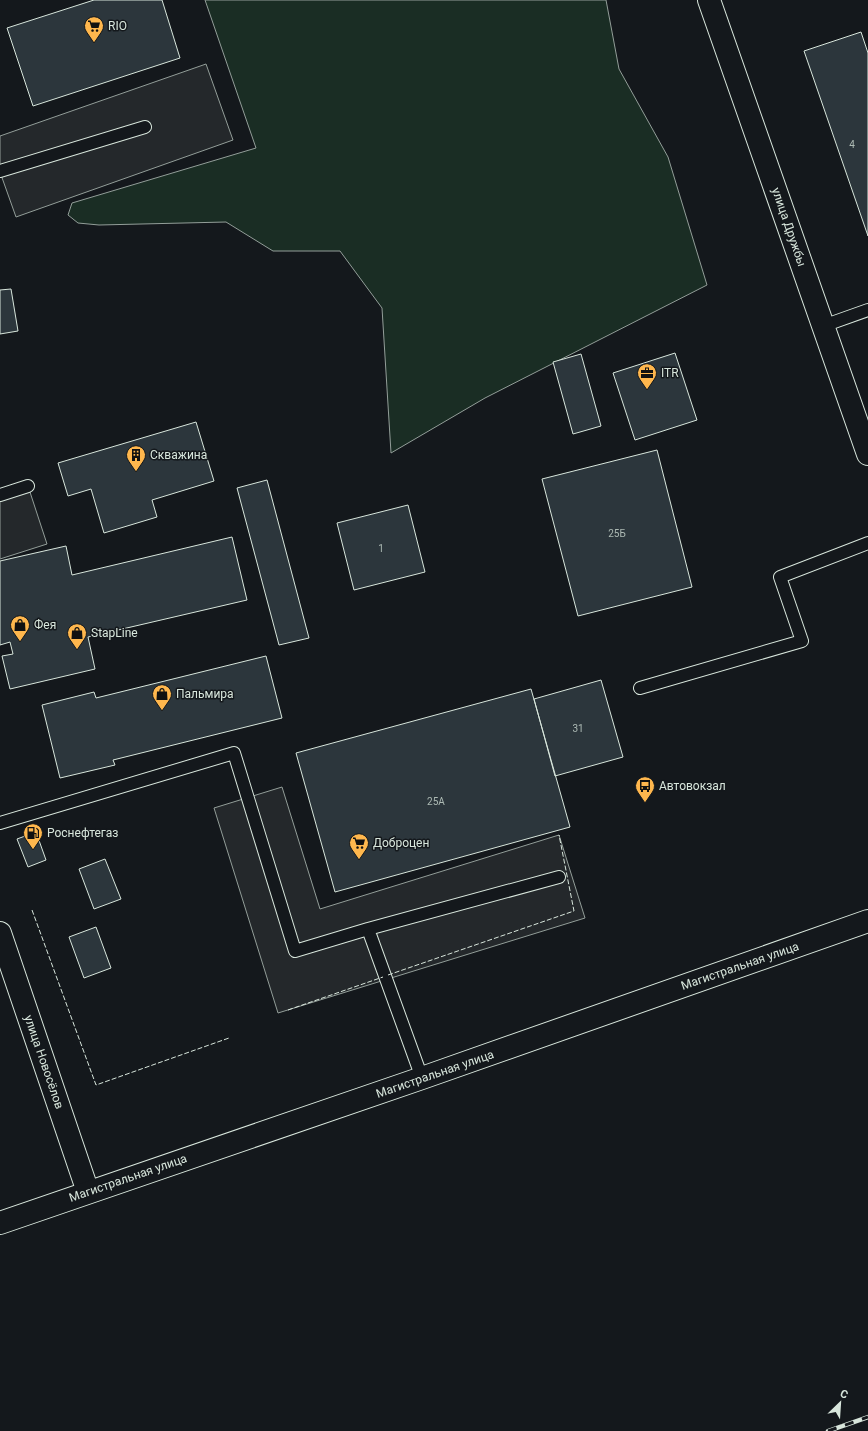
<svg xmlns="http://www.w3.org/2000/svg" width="868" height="1431" font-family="Roboto,sans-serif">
<rect width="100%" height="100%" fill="#14181c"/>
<!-- green -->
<path fill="#1a2d24" stroke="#939e99" d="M 205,0 L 606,0 L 619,69 L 668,157 L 707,285 L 485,398 L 391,453 L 382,308 L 340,251 L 273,251 L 226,222 L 99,225 L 78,223 L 68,215 L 72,203 L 256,148 Z"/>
<!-- parking -->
<path fill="#24282b" stroke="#939e99" d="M 206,64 L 233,140 L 16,217 L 0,172 L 0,136 Z
M 28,486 L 47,544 L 0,559 L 0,495 Z
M 282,787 L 320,909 L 559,835 L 585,918 L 278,1013 L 214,808 Z"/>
<!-- building -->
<path fill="#2c363c" stroke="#d8e6dc" d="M 94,0 L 162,0 L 180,58 L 33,106 L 7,28 Z
M 861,32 L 868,53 L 868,236 L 804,51 Z
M 11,289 L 18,331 L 0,334 L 0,290 Z
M 675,353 L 697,420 L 635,440 L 613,373 Z
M 581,354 L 601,426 L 573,434 L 553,362 Z
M 196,422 L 214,481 L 152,500 L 157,517 L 104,533 L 91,489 L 68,496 L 58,463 Z
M 657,450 L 692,587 L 578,616 L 542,479 Z
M 267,480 L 309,638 L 279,645 L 237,488 Z
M 408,505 L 425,572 L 354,590 L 337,523 Z
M 232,537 L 247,600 L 88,637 L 95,669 L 10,689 L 2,656 L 13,654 L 10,642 L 0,645 L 0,561 L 66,546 L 72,575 Z
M 266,656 L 282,718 L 113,760 L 115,765 L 60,778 L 42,705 L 94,692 L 96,698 Z
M 601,680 L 623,757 L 555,776 L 534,699 Z
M 531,689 L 570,827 L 335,892 L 296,753 Z
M 36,832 L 46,860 L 28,867 L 17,839 Z
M 105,859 L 121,899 L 94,909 L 79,869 Z
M 96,927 L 111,968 L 84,978 L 69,937 Z"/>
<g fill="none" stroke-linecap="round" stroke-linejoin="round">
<defs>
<path id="lane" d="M 0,171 L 145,127
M 823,326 L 868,310
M 0,495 L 28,486
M 640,688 L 802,641 L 780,577 L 868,543
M 0,823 L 234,753 L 295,951 L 368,929 L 559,877
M 368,929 L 422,1078"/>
<path id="street" d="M 709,0 L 868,454"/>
<path id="secondary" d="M 0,933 L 88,1192"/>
<path id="primary" d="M 0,1223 L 422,1078 L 868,921"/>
</defs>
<!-- lane casing -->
<use href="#lane" stroke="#d8e6dc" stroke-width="14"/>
<!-- street casing -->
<use href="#street" stroke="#d8e6dc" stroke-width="24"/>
<!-- secondary casing -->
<use href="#secondary" stroke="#d8e6dc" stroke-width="24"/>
<!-- primary casing -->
<use href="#primary" stroke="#d8e6dc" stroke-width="24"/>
<!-- lane -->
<use href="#lane" stroke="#14181c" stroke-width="12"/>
<!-- street -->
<use href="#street" stroke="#14181c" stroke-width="22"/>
<!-- secondary -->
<use href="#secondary" stroke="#14181c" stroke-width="22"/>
<!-- primary -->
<use href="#primary" stroke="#14181c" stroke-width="22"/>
<defs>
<path id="rail" d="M 828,1431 L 868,1417"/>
</defs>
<!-- rail casing -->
<use href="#rail" stroke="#d8e6dc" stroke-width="4.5"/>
<!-- rail -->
<use href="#rail" stroke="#14181c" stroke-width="3" stroke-dasharray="9" stroke-linecap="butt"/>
<!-- fence -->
<path stroke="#d8e6dc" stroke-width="1" stroke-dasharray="5 2" stroke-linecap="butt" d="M 32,910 L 96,1085 L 229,1038
M 388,975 L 574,911 L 559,835
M 288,1010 L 383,977"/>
</g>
<!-- icons -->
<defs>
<symbol id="supermarket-pin" viewBox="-11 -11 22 30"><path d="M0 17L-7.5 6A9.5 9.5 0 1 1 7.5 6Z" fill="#ffb74d" stroke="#14181c"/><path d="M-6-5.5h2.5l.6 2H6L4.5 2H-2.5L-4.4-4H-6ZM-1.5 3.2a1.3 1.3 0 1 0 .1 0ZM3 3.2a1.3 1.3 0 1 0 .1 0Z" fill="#111"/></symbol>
<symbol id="office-pin" viewBox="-11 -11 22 30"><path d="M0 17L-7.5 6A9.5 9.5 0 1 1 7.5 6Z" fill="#ffb74d" stroke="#14181c"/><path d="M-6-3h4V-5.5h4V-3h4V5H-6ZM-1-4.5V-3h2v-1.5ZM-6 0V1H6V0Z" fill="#111"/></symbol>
<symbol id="building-pin" viewBox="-11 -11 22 30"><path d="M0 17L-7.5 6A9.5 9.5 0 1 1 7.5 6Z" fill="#ffb74d" stroke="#14181c"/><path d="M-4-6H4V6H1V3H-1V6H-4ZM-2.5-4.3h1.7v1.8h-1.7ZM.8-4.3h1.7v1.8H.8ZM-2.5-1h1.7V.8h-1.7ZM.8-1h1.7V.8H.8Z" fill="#111"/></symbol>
<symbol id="shop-pin" viewBox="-11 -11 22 30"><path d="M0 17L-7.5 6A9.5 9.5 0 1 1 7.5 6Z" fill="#ffb74d" stroke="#14181c"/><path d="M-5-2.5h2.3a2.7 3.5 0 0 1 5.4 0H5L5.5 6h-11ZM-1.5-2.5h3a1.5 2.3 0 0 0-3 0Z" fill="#111"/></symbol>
<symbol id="bus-pin" viewBox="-11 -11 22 30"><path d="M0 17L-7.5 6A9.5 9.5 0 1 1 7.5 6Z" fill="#ffb74d" stroke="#14181c"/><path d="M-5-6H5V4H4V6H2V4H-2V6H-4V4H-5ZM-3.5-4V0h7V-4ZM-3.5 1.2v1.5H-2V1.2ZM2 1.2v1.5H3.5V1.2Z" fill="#111"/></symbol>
<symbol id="fuel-pin" viewBox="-11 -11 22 30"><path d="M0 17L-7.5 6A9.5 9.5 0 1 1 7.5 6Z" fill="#ffb74d" stroke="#14181c"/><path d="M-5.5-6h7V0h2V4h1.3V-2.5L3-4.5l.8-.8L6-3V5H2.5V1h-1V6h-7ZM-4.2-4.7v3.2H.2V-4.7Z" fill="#111"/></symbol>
</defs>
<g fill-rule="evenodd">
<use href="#supermarket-pin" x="83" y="15" width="22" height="30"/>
<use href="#office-pin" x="636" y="362" width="22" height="30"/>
<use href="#building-pin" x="125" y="444" width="22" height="30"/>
<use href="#shop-pin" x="9" y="614" width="22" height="30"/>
<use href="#shop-pin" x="66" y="622" width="22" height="30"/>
<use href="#shop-pin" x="151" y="683" width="22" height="30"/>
<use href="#bus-pin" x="634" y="775" width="22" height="30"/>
<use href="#fuel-pin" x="22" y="822" width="22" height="30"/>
<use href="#supermarket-pin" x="348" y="832" width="22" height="30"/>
</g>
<g text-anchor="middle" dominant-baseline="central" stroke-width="3" stroke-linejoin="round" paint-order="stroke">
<!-- number labels -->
<g font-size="10" fill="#adbab4">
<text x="852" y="144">4</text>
<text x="617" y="533">25Б</text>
<text x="381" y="548">1</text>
<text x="578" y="728">31</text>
<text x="436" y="801">25А</text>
</g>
<!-- poi labels -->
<g font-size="12" fill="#d8e6dc" stroke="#14181c" text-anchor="start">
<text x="108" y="26">RIO</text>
<text x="661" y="373">ITR</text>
<text x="150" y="455">Скважина</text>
<text x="34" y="625">Фея</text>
<text x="91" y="633">StapLine</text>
<text x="176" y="694">Пальмира</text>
<text x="659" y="786">Автовокзал</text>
<text x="47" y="833">Роснефтегаз</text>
<text x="373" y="843">Доброцен</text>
</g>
<!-- street labels -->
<g font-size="12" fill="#d8e6dc" stroke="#14181c">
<text transform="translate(789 227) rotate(71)">улица Дружбы</text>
<text transform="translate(740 966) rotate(-19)">Магистральная улица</text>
<text transform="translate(44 1062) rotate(71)">улица Новосёлов</text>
<text transform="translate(435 1074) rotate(-19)">Магистральная улица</text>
<text transform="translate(128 1178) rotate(-19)">Магистральная улица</text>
</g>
</g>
<!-- north arrow -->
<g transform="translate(840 1403) rotate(25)" stroke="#14181c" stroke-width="3" paint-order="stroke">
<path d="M0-3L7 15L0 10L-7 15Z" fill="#d8e6dc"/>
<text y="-6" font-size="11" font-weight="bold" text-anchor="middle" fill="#d8e6dc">С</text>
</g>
</svg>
